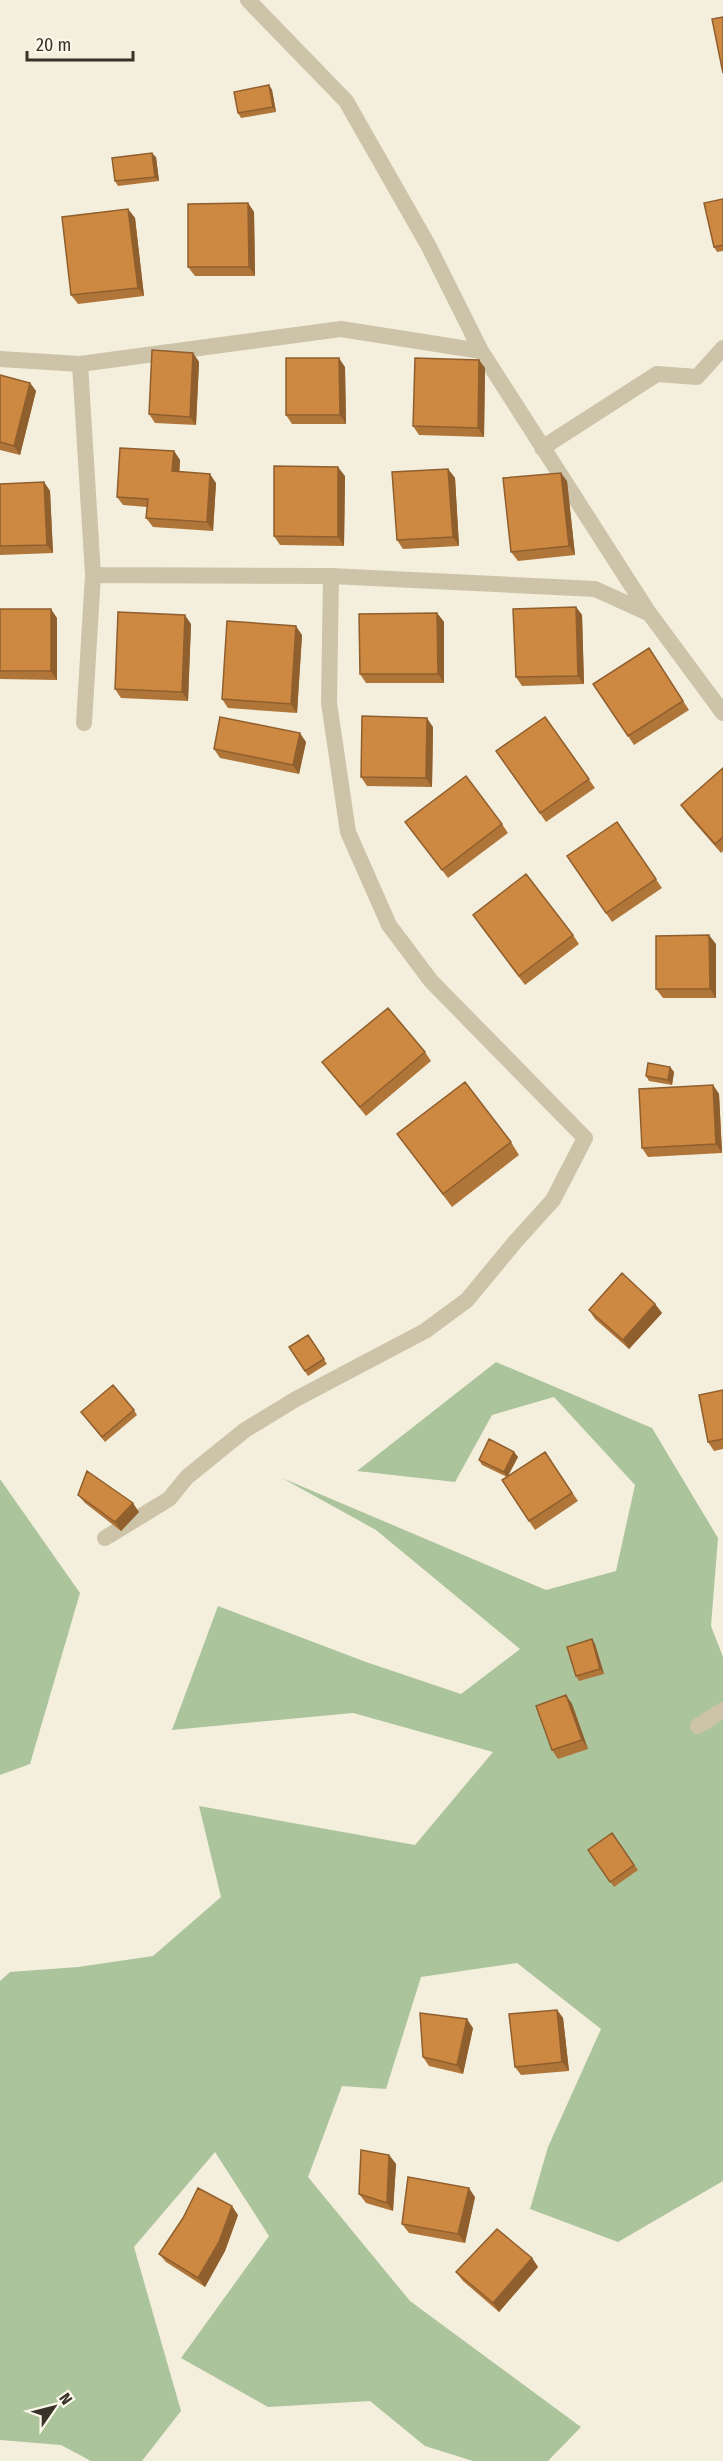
<svg xmlns="http://www.w3.org/2000/svg" width="723" height="2461" font-family="'Fira Sans Condensed',sans-serif">
<rect width="100%" height="100%" fill="#f4efdd"/>
<!-- green -->
<path fill="#acc49c" d="M 496,1362 L 652,1428 L 718,1538 L 711,1626 L 723,1657 L 723,2181 L 618,2242 L 530,2209 L 548,2147 L 601,2029 L 517,1963 L 421,1977 L 386,2089 L 342,2086 L 308,2177 L 410,2301 L 581,2427 L 548,2461 L 473,2461 L 425,2446 L 370,2401 L 268,2407 L 181,2358 L 269,2236 L 215,2152 L 134,2247 L 181,2411 L 142,2461 L 91,2461 L 61,2445 L 0,2440 L 0,1981 L 10,1972 L 78,1967 L 153,1956 L 221,1897 L 199,1806 L 415,1845 L 493,1752 L 353,1713 L 172,1730 L 218,1606 L 366,1662 L 461,1694 L 520,1649 L 376,1530 L 282,1478 L 546,1590 L 616,1571 L 635,1485 L 554,1397 L 492,1415 L 455,1482 L 357,1471 Z
M 0,1479 L 80,1593 L 30,1764 L 0,1775 Z"/>
<g fill="none" stroke-linecap="round" stroke-linejoin="round">
<!-- minor -->
<path stroke="#cdc3a8" stroke-width="16" d="M 248,0 L 346,101 L 428,245 L 481,351 L 649,613 L 723,713
M 0,359 L 80,364 L 341,329 L 481,351
M 80,364 L 93,575 L 84,723
M 542,448 L 657,374 L 697,377 L 723,348
M 93,575 L 331,576 L 595,589 L 648,613
M 105,1538 L 169,1499 L 187,1477 L 245,1430 L 296,1399 L 425,1331 L 467,1300 L 515,1242 L 553,1200 L 585,1138 L 431,981 L 389,925 L 348,832 L 329,703 L 331,576
M 698,1726 L 723,1710"/>
</g>
<!-- wall -->
<path fill="#b07539" d="M 269,85 L 272,90 L 276,112 L 241,118 L 238,113 Z
M 156,157 L 159,181 L 118,186 L 115,181 Z
M 723,199 L 723,251 L 717,252 L 714,247 Z
M 248,203 L 254,212 L 255,276 L 195,276 L 188,267 Z
M 128,209 L 135,218 L 144,296 L 78,304 L 71,295 Z
M 193,353 L 199,362 L 196,425 L 155,423 L 149,414 Z
M 479,360 L 485,368 L 484,437 L 419,435 L 413,426 Z
M 345,367 L 346,424 L 292,424 L 286,415 Z
M 0,375 L 30,383 L 36,391 L 20,455 L 0,450 Z
M 174,451 L 180,460 L 179,472 L 216,483 L 213,531 L 153,527 L 146,518 L 147,507 L 123,505 L 117,497 Z
M 448,469 L 455,478 L 459,546 L 403,549 L 397,540 Z
M 345,476 L 344,546 L 280,545 L 274,536 Z
M 567,481 L 575,555 L 518,561 L 511,552 Z
M 44,482 L 50,491 L 53,553 L 0,555 L 0,484 Z
M 576,607 L 582,615 L 584,684 L 522,686 L 516,677 Z
M 0,609 L 57,618 L 57,680 L 0,679 Z
M 437,613 L 444,622 L 444,683 L 366,683 L 360,674 Z
M 191,624 L 188,701 L 121,698 L 115,689 Z
M 302,635 L 297,713 L 228,708 L 222,699 Z
M 649,648 L 689,710 L 634,745 L 593,684 Z
M 545,717 L 595,788 L 546,822 L 496,751 Z
M 433,727 L 432,787 L 367,786 L 361,777 Z
M 306,742 L 299,774 L 220,758 L 214,749 Z
M 723,768 L 723,851 L 721,853 L 687,814 L 681,805 Z
M 617,822 L 662,888 L 612,922 L 567,856 Z
M 502,824 L 508,833 L 448,878 L 412,831 Z
M 479,924 L 573,935 L 579,944 L 525,985 Z
M 716,944 L 716,998 L 663,998 L 656,989 Z
M 425,1052 L 431,1061 L 366,1116 L 322,1062 Z
M 670,1067 L 674,1072 L 672,1085 L 649,1081 L 646,1076 Z
M 713,1085 L 719,1094 L 722,1153 L 648,1157 L 642,1148 Z
M 397,1134 L 511,1142 L 519,1155 L 452,1207 Z
M 655,1304 L 662,1313 L 629,1349 L 595,1319 L 589,1310 Z
M 308,1335 L 327,1364 L 308,1376 L 289,1347 Z
M 723,1390 L 723,1449 L 714,1451 L 708,1442 Z
M 134,1410 L 137,1415 L 105,1442 L 81,1412 Z
M 514,1452 L 518,1457 L 508,1476 L 545,1452 L 578,1501 L 535,1530 L 529,1521 L 507,1477 L 482,1465 L 479,1460 Z
M 78,1495 L 139,1512 L 121,1531 L 85,1503 Z
M 592,1639 L 595,1644 L 604,1674 L 579,1681 L 576,1676 Z
M 566,1695 L 572,1704 L 588,1749 L 558,1759 L 552,1750 Z
M 612,1833 L 638,1870 L 614,1887 L 588,1850 Z
M 557,2010 L 563,2018 L 569,2071 L 521,2075 L 515,2067 Z
M 473,2028 L 463,2074 L 429,2066 L 423,2057 Z
M 389,2155 L 396,2164 L 393,2211 L 366,2203 L 359,2194 Z
M 475,2197 L 465,2243 L 409,2233 L 402,2224 Z
M 238,2215 L 225,2251 L 205,2287 L 166,2262 L 159,2254 Z
M 532,2258 L 538,2267 L 499,2312 L 463,2281 L 456,2272 Z"/>
<!-- shaded-wall -->
<path fill="#905f2e" d="M 269,85 L 272,90 L 276,112 L 273,107 Z
M 152,153 L 156,157 L 159,181 L 155,177 Z
M 248,203 L 254,212 L 255,276 L 249,267 Z
M 128,209 L 135,218 L 144,296 L 138,288 Z
M 193,353 L 199,362 L 196,425 L 190,417 Z
M 339,358 L 345,367 L 346,424 L 340,415 Z
M 479,360 L 485,368 L 484,437 L 478,428 Z
M 30,383 L 36,391 L 20,455 L 14,446 Z
M 174,451 L 180,460 L 179,480 L 172,471 Z
M 338,467 L 345,476 L 344,546 L 338,537 Z
M 448,469 L 455,478 L 459,546 L 453,537 Z
M 561,473 L 567,481 L 575,555 L 569,546 Z
M 210,474 L 216,483 L 213,531 L 207,522 Z
M 44,482 L 50,491 L 53,553 L 47,545 Z
M 576,607 L 582,615 L 584,684 L 578,676 Z
M 51,609 L 57,618 L 57,680 L 51,671 Z
M 437,613 L 444,622 L 444,683 L 438,674 Z
M 185,615 L 191,624 L 188,701 L 182,692 Z
M 296,626 L 302,635 L 297,713 L 291,704 Z
M 427,718 L 433,727 L 432,787 L 426,778 Z
M 300,733 L 306,742 L 299,774 L 293,765 Z
M 709,935 L 716,944 L 716,998 L 710,989 Z
M 670,1067 L 674,1072 L 672,1085 L 668,1080 Z
M 713,1085 L 719,1094 L 722,1153 L 716,1144 Z
M 655,1304 L 662,1313 L 629,1349 L 623,1340 Z
M 514,1452 L 518,1457 L 507,1477 L 504,1472 Z
M 133,1503 L 139,1512 L 121,1531 L 115,1522 Z
M 592,1639 L 595,1644 L 604,1674 L 600,1669 Z
M 566,1695 L 572,1704 L 588,1749 L 582,1740 Z
M 557,2010 L 563,2018 L 569,2071 L 562,2062 Z
M 467,2019 L 473,2028 L 463,2074 L 457,2065 Z
M 389,2155 L 396,2164 L 393,2211 L 387,2203 Z
M 469,2188 L 475,2197 L 465,2243 L 458,2234 Z
M 232,2206 L 238,2215 L 225,2251 L 205,2287 L 198,2278 Z
M 532,2258 L 538,2267 L 499,2312 L 493,2303 Z"/>
<!-- building -->
<path fill="#cd8842" stroke="#905f2e" stroke-width="1.5" d="M 723,17 L 723,73 L 712,19 Z
M 269,85 L 273,107 L 238,113 L 234,92 Z
M 152,153 L 155,177 L 115,181 L 112,158 Z
M 723,199 L 723,245 L 714,247 L 704,203 Z
M 248,203 L 249,267 L 188,267 L 188,204 Z
M 128,209 L 138,288 L 71,295 L 62,217 Z
M 152,350 L 193,353 L 190,417 L 149,414 Z
M 286,358 L 339,358 L 340,415 L 286,415 Z
M 415,358 L 479,360 L 478,428 L 413,426 Z
M 0,375 L 30,383 L 14,446 L 0,442 Z
M 120,448 L 174,451 L 172,471 L 210,474 L 207,522 L 146,518 L 148,499 L 117,497 Z
M 274,466 L 338,467 L 338,537 L 274,536 Z
M 448,469 L 453,537 L 397,540 L 392,472 Z
M 561,473 L 569,546 L 511,552 L 503,478 Z
M 44,482 L 47,545 L 0,546 L 0,484 Z
M 576,607 L 578,676 L 516,677 L 513,609 Z
M 0,609 L 51,609 L 51,671 L 0,671 Z
M 118,612 L 185,615 L 182,692 L 115,689 Z
M 437,613 L 438,674 L 360,674 L 359,614 Z
M 227,621 L 296,626 L 291,704 L 222,699 Z
M 649,648 L 683,701 L 628,736 L 593,684 Z
M 362,716 L 427,718 L 426,778 L 361,777 Z
M 220,717 L 300,733 L 293,765 L 214,749 Z
M 545,717 L 589,779 L 540,813 L 496,751 Z
M 723,768 L 723,837 L 715,844 L 681,805 Z
M 466,776 L 502,824 L 442,870 L 405,822 Z
M 617,822 L 656,879 L 606,913 L 567,856 Z
M 526,874 L 573,935 L 519,976 L 473,915 Z
M 709,935 L 710,989 L 656,989 L 656,936 Z
M 388,1008 L 425,1052 L 360,1107 L 322,1062 Z
M 648,1063 L 670,1067 L 668,1080 L 646,1076 Z
M 465,1082 L 511,1142 L 443,1194 L 397,1134 Z
M 713,1085 L 716,1144 L 642,1148 L 639,1089 Z
M 622,1273 L 655,1304 L 623,1340 L 589,1310 Z
M 308,1335 L 324,1359 L 305,1371 L 289,1347 Z
M 113,1385 L 134,1410 L 102,1437 L 81,1412 Z
M 723,1390 L 723,1439 L 708,1442 L 699,1395 Z
M 489,1439 L 514,1452 L 504,1472 L 479,1460 Z
M 545,1452 L 572,1493 L 529,1521 L 502,1480 Z
M 87,1471 L 133,1503 L 115,1522 L 78,1495 Z
M 592,1639 L 600,1669 L 576,1676 L 567,1647 Z
M 566,1695 L 582,1740 L 552,1750 L 536,1706 Z
M 612,1833 L 634,1865 L 610,1882 L 588,1850 Z
M 557,2010 L 562,2062 L 515,2067 L 509,2014 Z
M 420,2013 L 467,2019 L 457,2065 L 423,2057 Z
M 361,2150 L 389,2155 L 387,2203 L 359,2194 Z
M 408,2177 L 469,2188 L 458,2234 L 402,2224 Z
M 198,2188 L 232,2206 L 219,2242 L 198,2278 L 159,2254 L 183,2218 Z
M 497,2229 L 532,2258 L 493,2303 L 456,2272 Z"/>
<!-- north arrow -->
<g transform="translate(54 2407) rotate(55)" stroke="#fbf8ea" stroke-width="4.5" paint-order="stroke">
<path d="M0-4.5L10 22L0 15L-10 22Z" fill="#393229"/>
<text y="-9" font-size="16" font-weight="bold" text-anchor="middle" fill="#393229">N</text>
</g>
<!-- scale -->
<path d="M27 51v9h106v-9" fill="none" stroke="#393229" stroke-width="3"/>
<text x="36" y="51" font-size="18" fill="#393229" stroke="#fbf8ea" stroke-width="4.5" paint-order="stroke">20 m</text>
</svg>
